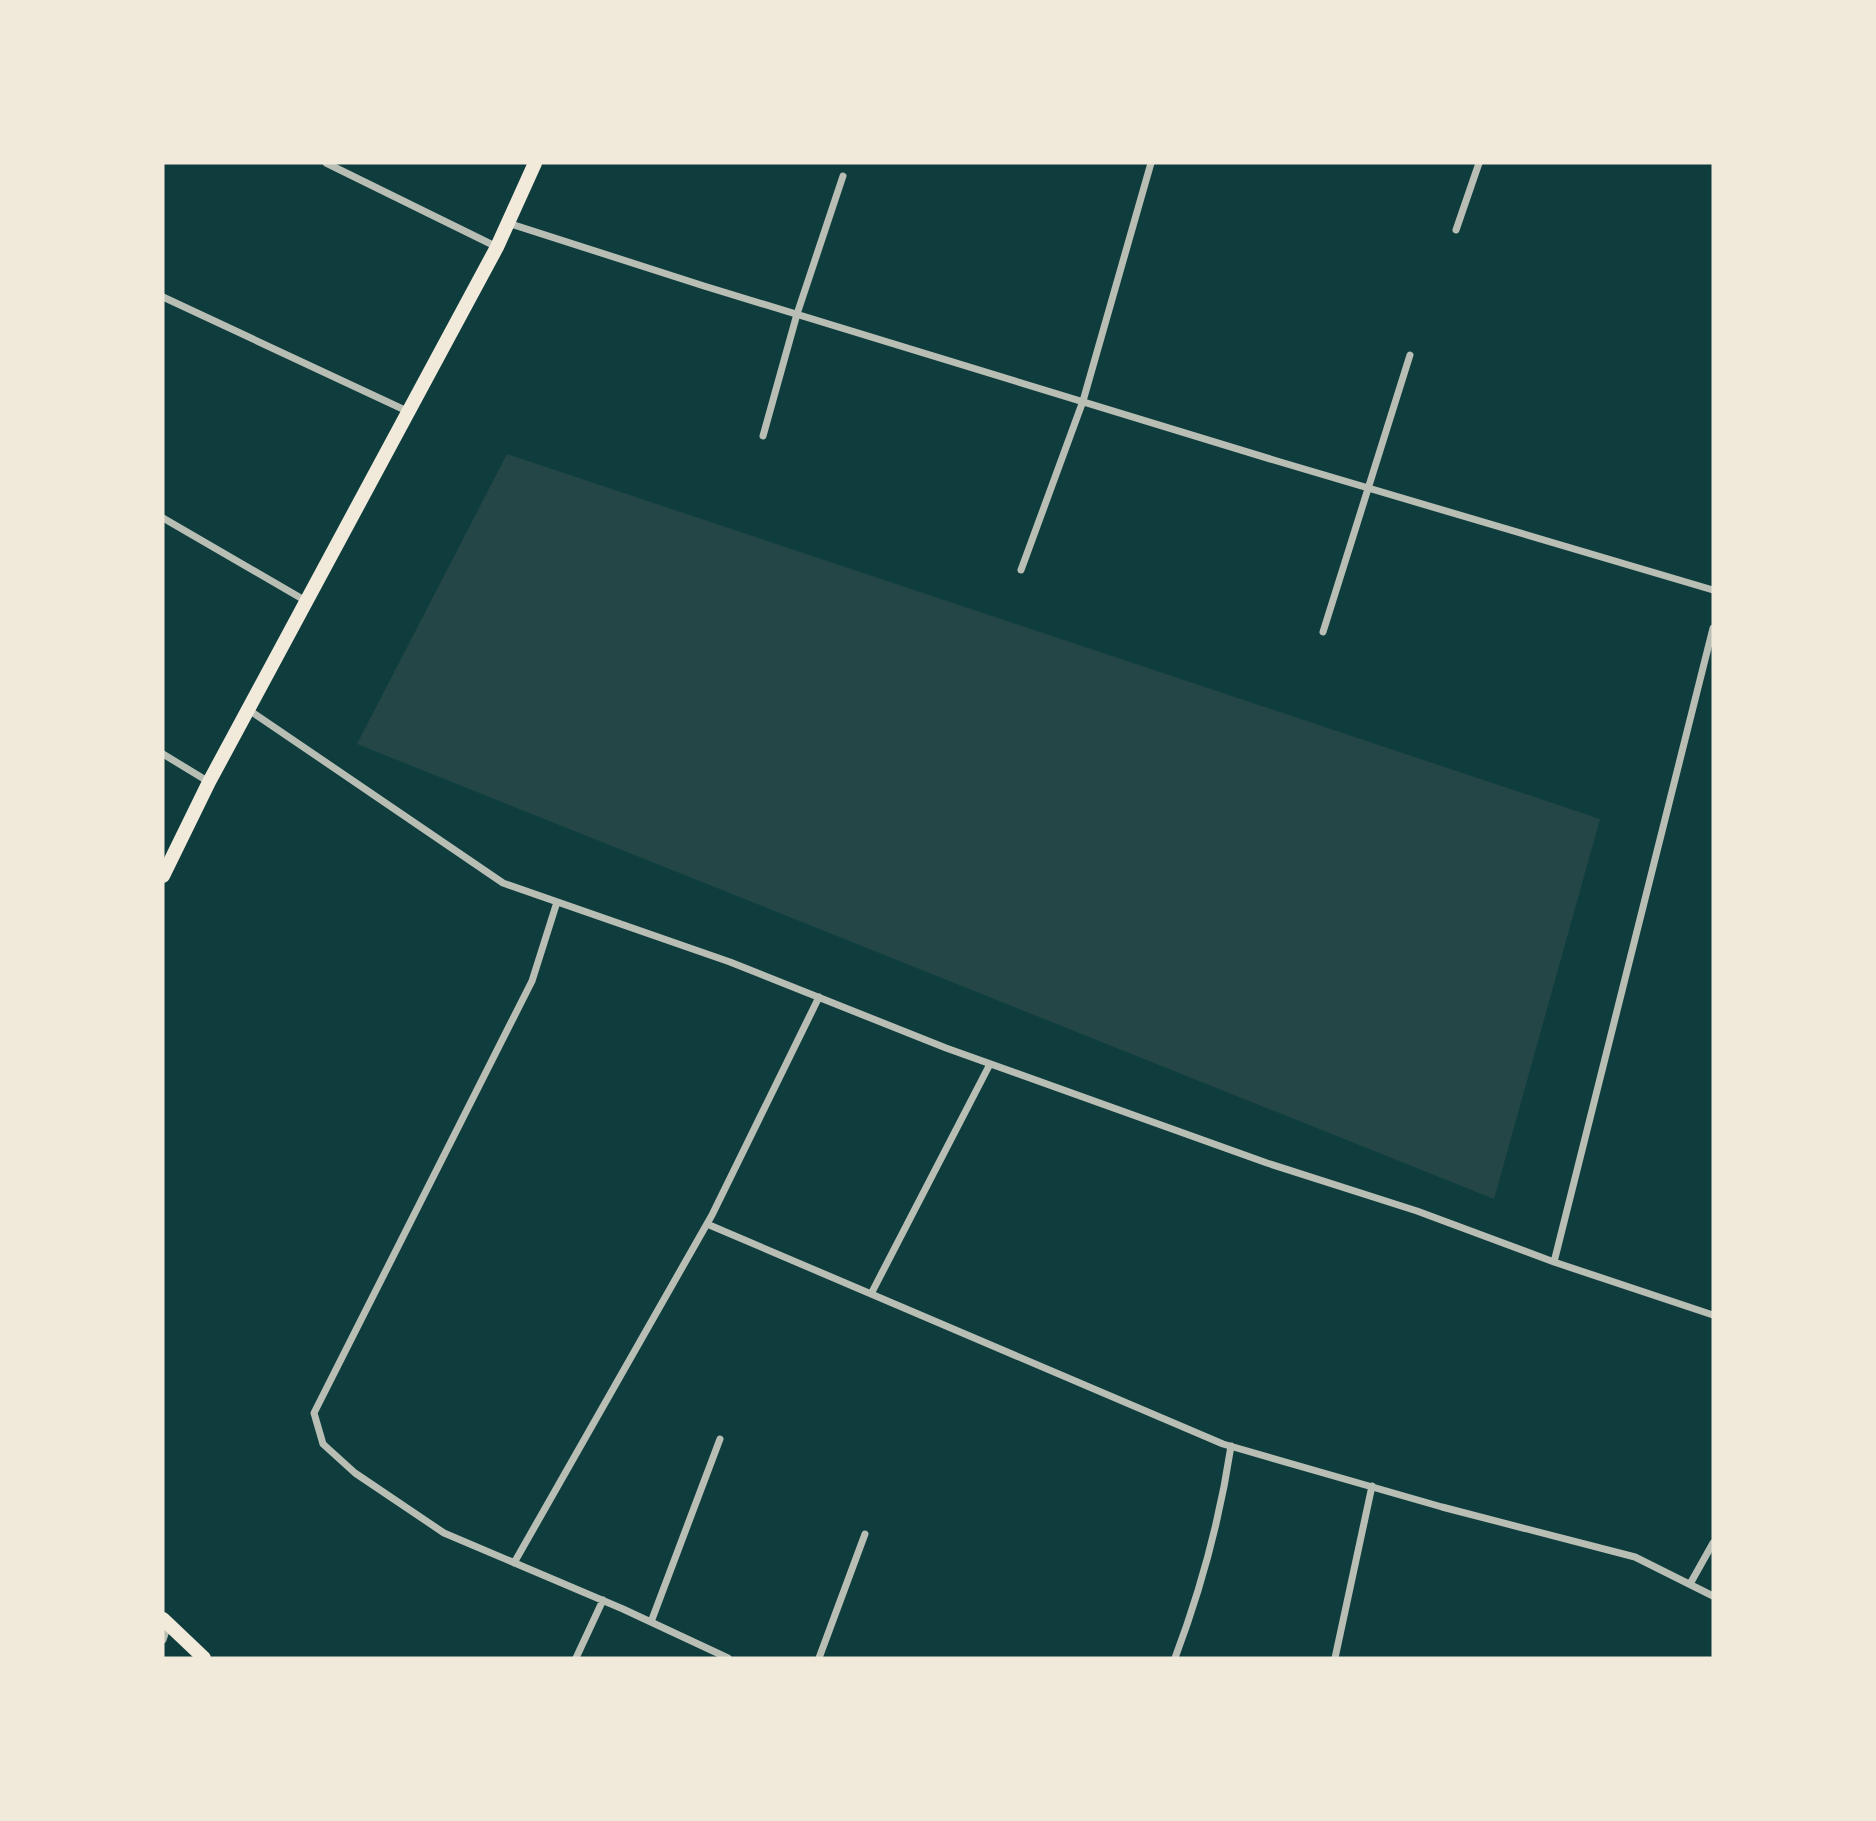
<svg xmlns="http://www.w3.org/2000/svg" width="1876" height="1821" font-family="'Asap Condensed',sans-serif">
<rect width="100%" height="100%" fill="#0f3d3e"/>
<!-- green -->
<path fill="#244646" d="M 507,454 L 1600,819 L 1494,1199 L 357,744 Z"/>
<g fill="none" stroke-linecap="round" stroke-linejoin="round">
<!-- minor -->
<path stroke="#b8beb3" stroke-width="7" d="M 326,163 L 497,247
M 508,223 L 704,286 L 1277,461 L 1713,590
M 1456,230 L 1479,163
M 163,297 L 407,411
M 763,436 L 797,314 L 843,176
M 163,518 L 306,601
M 1021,570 L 1083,401 L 1151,163
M 1323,632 L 1410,355
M 249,710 L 503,883 L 730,962 L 946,1048 L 1267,1163 L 1417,1211 L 1554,1262 L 1713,1315
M 163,754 L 209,782
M 557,902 L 532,981 L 314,1413 L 323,1444 L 355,1473 L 444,1533 L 623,1609 L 728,1658
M 707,1224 L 1223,1444 L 1442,1507 L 1635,1557 L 1713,1596
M 1554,1262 L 1713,628
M 871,1294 L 990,1064
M 514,1563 L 712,1215 L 819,997
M 1690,1584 L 1713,1543
M 651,1622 L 720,1439
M 163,1640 L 168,1625
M 576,1658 L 603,1600
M 819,1658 L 865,1534
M 1175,1658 C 1201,1589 1220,1519 1231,1446
M 1335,1658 L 1372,1486"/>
<!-- secondary -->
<path stroke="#f1e9da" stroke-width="14" d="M 163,876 L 209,782 L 497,247 L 535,163
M 163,1619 L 204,1658"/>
</g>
<!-- border -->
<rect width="1876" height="1821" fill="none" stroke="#f1e9da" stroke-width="329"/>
</svg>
